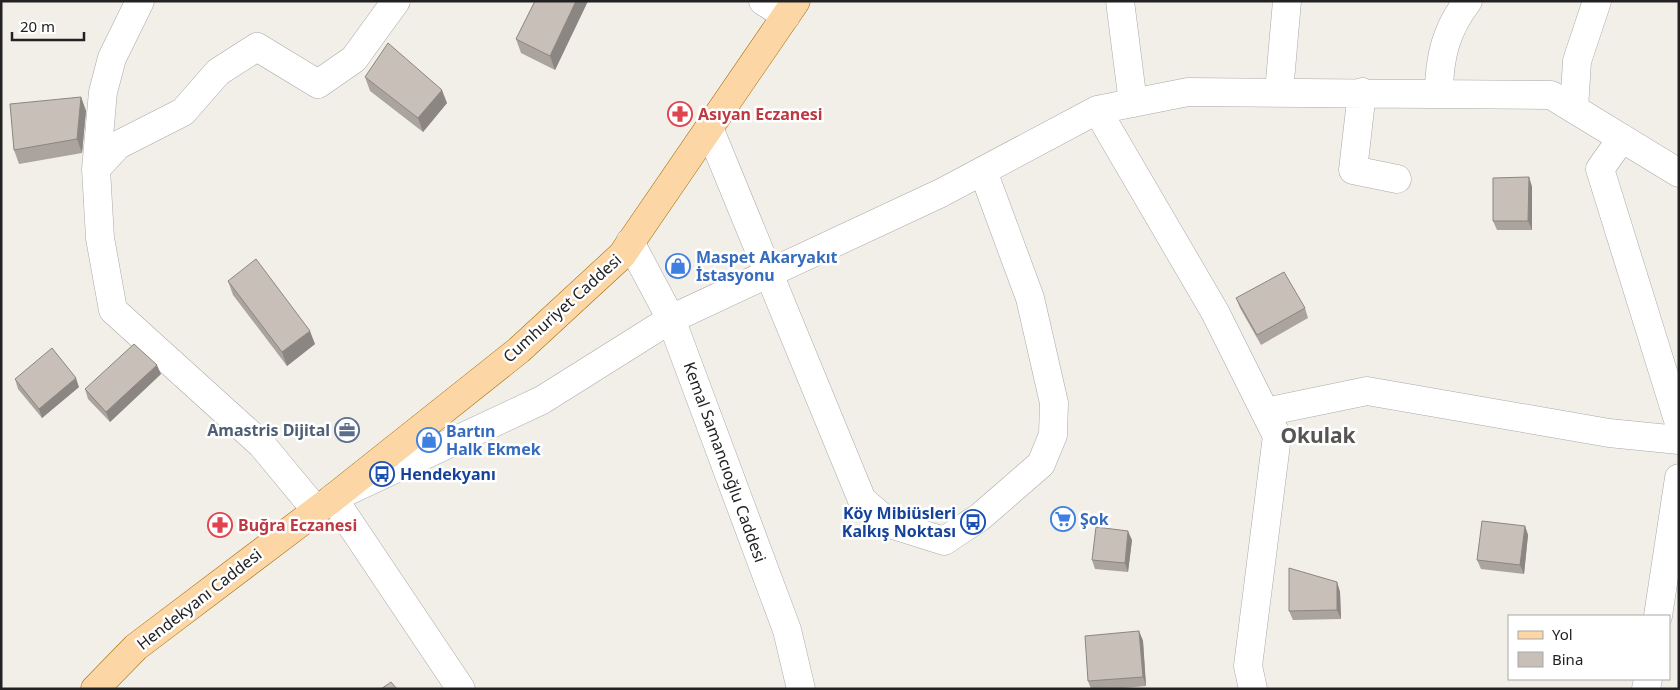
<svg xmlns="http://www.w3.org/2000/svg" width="1680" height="690" font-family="'Noto Sans',sans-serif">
<rect width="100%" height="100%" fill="#f2efe9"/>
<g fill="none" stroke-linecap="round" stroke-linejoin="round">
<defs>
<path id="minor" d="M 763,1 L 786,16
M 1120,1 L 1133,103
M 1279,92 L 1287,1
M 1362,92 L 1353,170 L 1397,179
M 1439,93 C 1439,58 1446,29 1468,1
M 1574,109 L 1577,61 L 1597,1
M 1097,110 L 1215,312 L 1277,436 L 1248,666 L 1253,689
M 709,128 L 862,500 L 890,524 L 944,541 L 980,517 L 1041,464 L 1053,435 L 1054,403 L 1030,298 L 983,171
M 1622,138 L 1600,169 L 1679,423
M 96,169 L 103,92 L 112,58 L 140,1
M 630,242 L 671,319 L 787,630 L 801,689
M 1265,412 L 1367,391 L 1609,433 L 1679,440
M 315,509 L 262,445 L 113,310 L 100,238 L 96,169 L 118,145 L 183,112 L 218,72 L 257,47 L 318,84 L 354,59 L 396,1
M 1658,616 L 1679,478
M 461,689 L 333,498 L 542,400 L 671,319 L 941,193 L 1097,110 L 1188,92 L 1551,95 L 1679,173
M 1646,689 L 1648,679"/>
<path id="major" d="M 95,689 L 136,647 L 333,498 L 519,350 L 622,255 L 796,1"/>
</defs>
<!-- minor casing -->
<use href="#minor" stroke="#a9a9a9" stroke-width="29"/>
<!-- major casing -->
<use href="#major" stroke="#a06b00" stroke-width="29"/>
<!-- minor -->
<use href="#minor" stroke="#fff" stroke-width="28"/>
<!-- major -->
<use href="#major" stroke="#fcd6a4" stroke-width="28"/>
</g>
<!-- wall -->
<path fill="#aba49e" d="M 535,1 L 588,1 L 555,70 L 521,53 L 516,39 Z
M 365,77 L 447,103 L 423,132 L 370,91 Z
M 81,97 L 86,111 L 82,153 L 19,164 L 14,150 Z
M 1529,177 L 1532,187 L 1532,230 L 1497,230 L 1493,221 Z
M 228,281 L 315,344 L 287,366 L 233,295 Z
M 1236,298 L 1305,308 L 1308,318 L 1261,345 L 1240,308 Z
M 161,374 L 110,422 L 88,399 L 85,389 Z
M 15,379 L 79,387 L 42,418 L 18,389 Z
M 1525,526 L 1528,535 L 1524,574 L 1481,569 L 1477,560 Z
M 1132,540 L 1128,572 L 1095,569 L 1092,560 Z
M 1337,582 L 1340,592 L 1341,619 L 1293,620 L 1289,611 Z
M 1139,631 L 1143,641 L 1146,686 L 1114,689 L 1091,689 L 1088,681 Z"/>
<!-- shaded-wall -->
<path fill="#8b8681" d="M 576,1 L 588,1 L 555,70 L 550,56 Z
M 442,90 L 447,103 L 423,132 L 418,118 Z
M 81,97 L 86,111 L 82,153 L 77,139 Z
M 1529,177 L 1532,187 L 1532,230 L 1528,221 Z
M 310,331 L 315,344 L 287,366 L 282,352 Z
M 157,365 L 161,374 L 110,422 L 106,412 Z
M 76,378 L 79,387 L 42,418 L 39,409 Z
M 1525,526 L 1528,535 L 1524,574 L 1520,565 Z
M 1128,531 L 1132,540 L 1128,572 L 1125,563 Z
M 1337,582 L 1340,592 L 1341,619 L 1337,610 Z
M 1139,631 L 1143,641 L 1146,686 L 1143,677 Z"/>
<!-- building -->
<path fill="#c7bfb8" stroke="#8b8681" d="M 535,1 L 576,1 L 550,56 L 516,39 Z
M 388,43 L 442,90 L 418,118 L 365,77 Z
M 81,97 L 77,139 L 14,150 L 10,104 Z
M 1529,177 L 1528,221 L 1493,221 L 1493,178 Z
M 256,259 L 310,331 L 282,352 L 228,281 Z
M 1284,272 L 1305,308 L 1257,335 L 1236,298 Z
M 134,344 L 157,365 L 106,412 L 85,389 Z
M 52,348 L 76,378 L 39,409 L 15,379 Z
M 1482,521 L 1525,526 L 1520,565 L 1477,560 Z
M 1096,527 L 1128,531 L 1125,563 L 1092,560 Z
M 1289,568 L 1337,582 L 1337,610 L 1289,611 Z
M 1139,631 L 1143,677 L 1088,681 L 1085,636 Z
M 391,682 L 397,689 L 381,689 Z"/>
<!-- icons -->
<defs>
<symbol id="pharmacy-ring" viewBox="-11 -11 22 22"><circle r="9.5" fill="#fff" stroke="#e0444e" stroke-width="1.5"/><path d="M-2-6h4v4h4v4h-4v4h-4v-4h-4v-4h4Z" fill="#e0444e"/></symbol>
<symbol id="shop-ring" viewBox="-11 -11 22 22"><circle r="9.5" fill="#fff" stroke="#3f7fe0" stroke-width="1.5"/><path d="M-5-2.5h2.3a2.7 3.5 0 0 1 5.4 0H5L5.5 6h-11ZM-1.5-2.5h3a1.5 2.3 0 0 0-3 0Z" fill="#3f7fe0"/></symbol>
<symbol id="office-ring" viewBox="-11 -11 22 22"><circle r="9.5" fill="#fff" stroke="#5c6f8a" stroke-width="1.5"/><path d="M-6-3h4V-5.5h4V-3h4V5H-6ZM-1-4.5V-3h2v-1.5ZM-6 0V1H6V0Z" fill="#5c6f8a"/></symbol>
<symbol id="bus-ring" viewBox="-11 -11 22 22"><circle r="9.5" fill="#fff" stroke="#1a4fb4" stroke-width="1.5"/><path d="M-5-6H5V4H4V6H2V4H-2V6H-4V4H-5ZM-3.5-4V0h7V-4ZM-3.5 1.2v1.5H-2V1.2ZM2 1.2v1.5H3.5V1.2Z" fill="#1a4fb4"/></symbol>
<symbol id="supermarket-ring" viewBox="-11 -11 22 22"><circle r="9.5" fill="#fff" stroke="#3f7fe0" stroke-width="1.5"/><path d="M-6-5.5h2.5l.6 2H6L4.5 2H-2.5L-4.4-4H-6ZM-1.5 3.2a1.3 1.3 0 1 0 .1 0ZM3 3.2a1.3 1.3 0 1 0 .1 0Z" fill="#3f7fe0"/></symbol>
</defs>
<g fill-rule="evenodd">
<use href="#pharmacy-ring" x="666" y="100" width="28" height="28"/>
<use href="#shop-ring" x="664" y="252" width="28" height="28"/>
<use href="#office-ring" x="333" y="416" width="28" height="28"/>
<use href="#shop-ring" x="415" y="426" width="28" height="28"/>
<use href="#bus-ring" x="368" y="460" width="28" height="28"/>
<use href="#supermarket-ring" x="1049" y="505" width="28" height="28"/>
<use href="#bus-ring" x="959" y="508" width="28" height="28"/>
<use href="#pharmacy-ring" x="206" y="511" width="28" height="28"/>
</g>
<g text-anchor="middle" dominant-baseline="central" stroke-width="5" stroke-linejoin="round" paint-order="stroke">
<!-- health labels -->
<g font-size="16" font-weight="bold" fill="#be3a42" stroke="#fff" text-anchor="start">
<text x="698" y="114">Asıyan Eczanesi</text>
<text x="238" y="525">Buğra Eczanesi</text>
</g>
<!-- shop labels -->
<g font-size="16" font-weight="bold" fill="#366cbe" stroke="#fff" text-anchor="start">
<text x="696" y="257">Maspet Akaryakıt<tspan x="696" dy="18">İstasyonu</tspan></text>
<text x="446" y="431">Bartın<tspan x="446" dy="18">Halk Ekmek</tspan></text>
<text x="1080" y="519">Şok</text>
</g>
<!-- street labels -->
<g font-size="16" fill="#222" stroke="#fff">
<text transform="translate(562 308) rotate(-42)">Cumhuriyet Caddesi</text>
<text transform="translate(725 462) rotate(70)">Kemal Samancıoğlu Caddesi</text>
<text transform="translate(199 599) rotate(-38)">Hendekyanı Caddesi</text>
</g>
<!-- service labels -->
<g font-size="16" font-weight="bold" fill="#4e5e75" stroke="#fff" text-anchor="end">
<text x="330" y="430">Amastris Dijital</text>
</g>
<!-- transit labels -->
<g font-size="16" font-weight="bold" fill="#164399" stroke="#fff" text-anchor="start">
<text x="400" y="474">Hendekyanı</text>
<text x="956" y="513" text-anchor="end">Köy Mibiüsleri<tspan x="956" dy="18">Kalkış Noktası</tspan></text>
</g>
<!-- district labels -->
<g font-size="21" font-weight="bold" fill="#555" stroke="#fff">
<text x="1318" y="435">Okulak</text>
</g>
</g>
<!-- border -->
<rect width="1680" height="690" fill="none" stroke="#222222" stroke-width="5"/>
<!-- legend -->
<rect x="1508" y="615" width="162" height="65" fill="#ffffff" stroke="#a7a7a7"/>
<rect x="1518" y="631" width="25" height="8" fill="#fcd6a4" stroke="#a7a7a7"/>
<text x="1552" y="640" font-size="15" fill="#222222">Yol</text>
<rect x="1518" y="652" width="25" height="15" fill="#c7bfb8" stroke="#a7a7a7"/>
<text x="1552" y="665" font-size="15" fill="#222222">Bina</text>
<!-- scale -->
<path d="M12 32v8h72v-8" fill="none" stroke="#222222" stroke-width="2.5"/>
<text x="20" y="32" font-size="15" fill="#222222" stroke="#ffffff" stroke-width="4" paint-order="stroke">20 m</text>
</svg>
